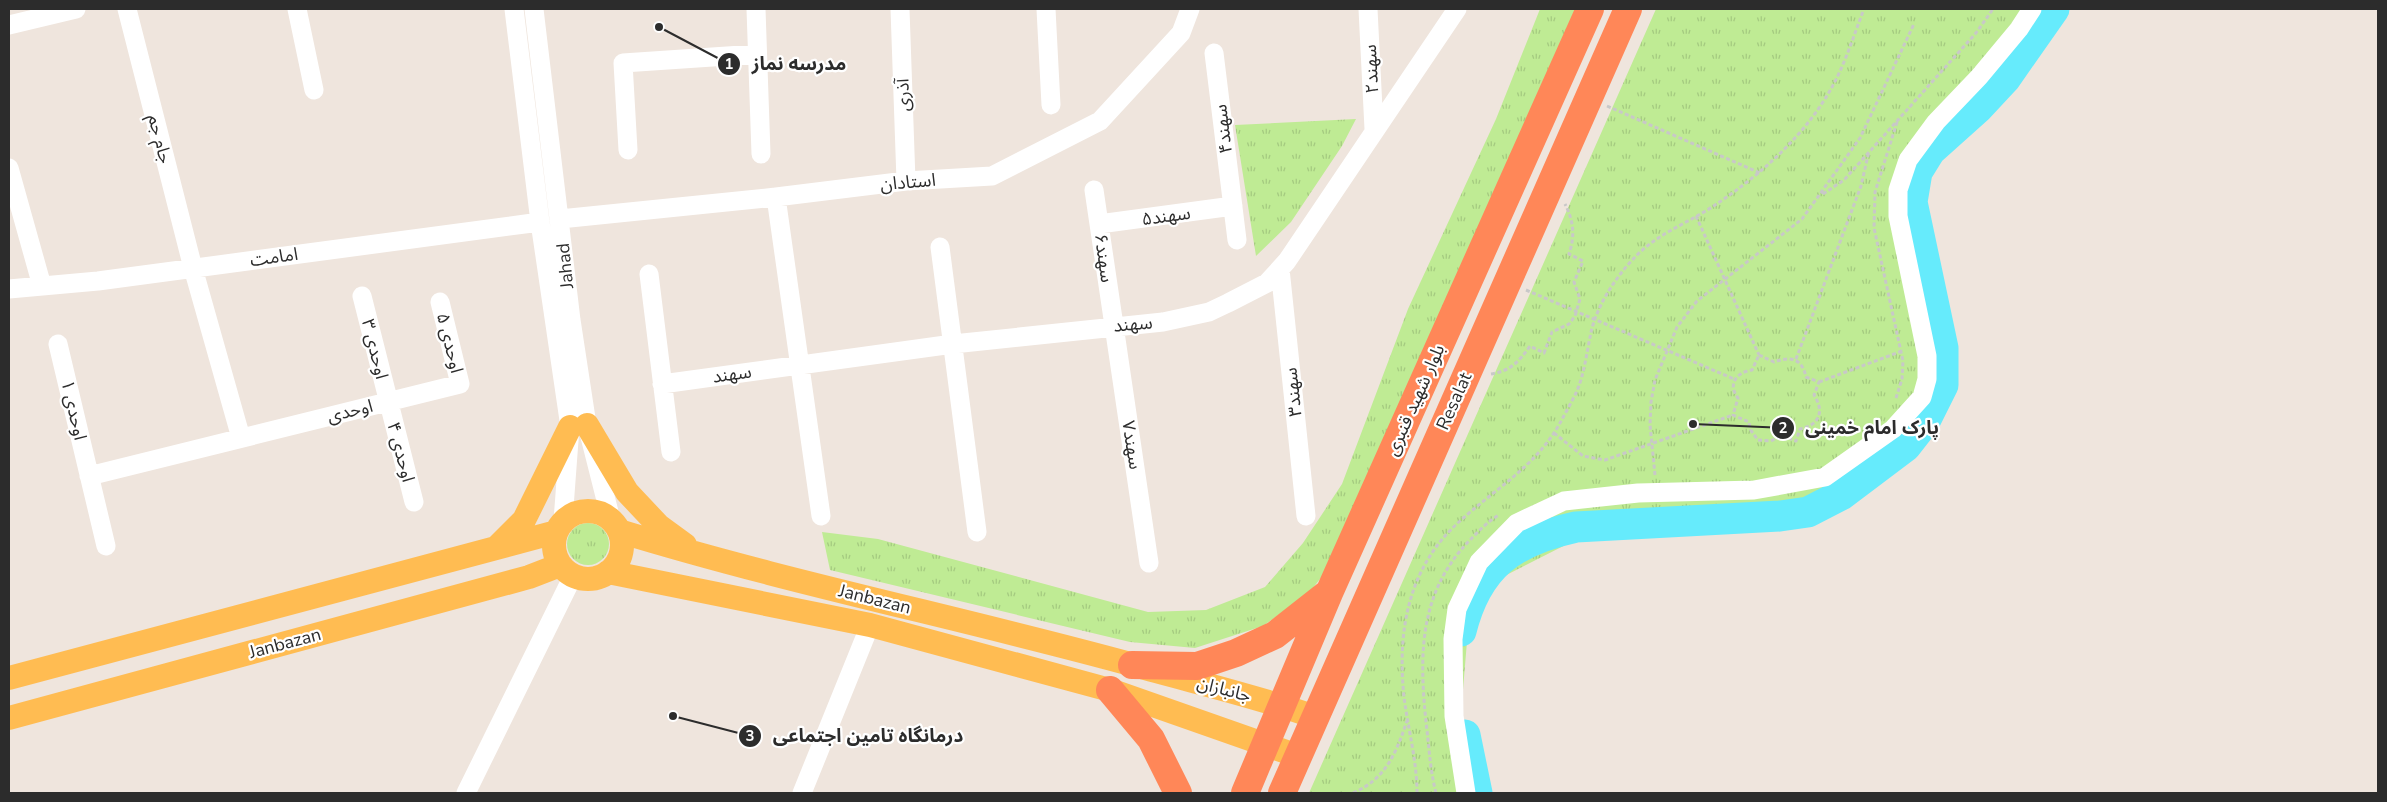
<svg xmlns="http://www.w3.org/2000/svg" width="2387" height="802" font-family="'Nunito Sans','Noto Sans Arabic',sans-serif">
<defs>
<pattern id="grass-tufts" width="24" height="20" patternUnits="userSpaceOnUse" patternTransform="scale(1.25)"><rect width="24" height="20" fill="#bfeb94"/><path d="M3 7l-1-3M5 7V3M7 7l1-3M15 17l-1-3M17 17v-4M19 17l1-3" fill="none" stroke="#a4ca80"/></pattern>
</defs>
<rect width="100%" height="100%" fill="#efe5dd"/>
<!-- grass -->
<path fill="url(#grass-tufts)" d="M 1540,9 L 1576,9 L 1327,570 L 1309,593 L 1263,626 L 1195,648 L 1130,642 L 830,570 L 822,532 L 878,539 L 1148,612 L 1206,610 L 1265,587 L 1303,543 L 1342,484 L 1408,309 L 1496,119 Z
M 1656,9 L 2050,9 L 1988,104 L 1915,171 L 1932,300 L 1941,398 L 1885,449 L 1808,503 L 1665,513 L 1591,532 L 1471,593 L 1459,738 L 1469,793 L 1309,793 Z
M 1356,119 L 1342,146 L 1291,222 L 1256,256 L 1235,125 Z
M567 544a21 21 0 1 1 42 0a21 21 0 1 1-42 0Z"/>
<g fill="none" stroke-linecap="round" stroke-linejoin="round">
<!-- river -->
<path stroke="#66ebfc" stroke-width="31" d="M 1461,631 C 1477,566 1512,541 1576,527 L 1780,516 L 1808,512 L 1841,495 L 1906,446 L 1924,423 L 1943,385 L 1943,348 L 1912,202 L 1917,172 L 1930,151 L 1978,108 L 2005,79 L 2054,9
M 1465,735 L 1477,793"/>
<!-- path -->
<path stroke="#c8c8c8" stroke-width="3" stroke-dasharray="4 2.5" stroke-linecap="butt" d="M 1607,106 L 1760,173
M 1823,194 L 1844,180 L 1976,33 L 1993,9
M 1696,216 L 1759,355
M 1526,290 L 1734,379
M 1759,355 L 1774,362 C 1790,356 1802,358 1806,377 L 1819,382 L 1814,395 C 1825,412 1819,425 1800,429 L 1796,441 L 1781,435 L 1771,441 L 1758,440 L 1750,429 L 1749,422 L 1733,415 L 1738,398 C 1727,384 1737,372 1752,370 Z
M 1796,359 L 1861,186 L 1869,151
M 1491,374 C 1510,371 1519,362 1530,346 L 1544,353 L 1552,332 L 1569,324 L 1575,316 L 1580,299 L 1574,282 L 1583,261 L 1569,254 C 1575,236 1574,222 1565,204
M 1819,382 L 1902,351
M 1896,398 L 1902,379 L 1903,361 L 1874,228 L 1875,192 L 1898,119
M 1554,433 L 1583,456 L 1605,460 L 1733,415
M 1655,475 L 1650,425 L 1651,402 L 1655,380 L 1677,327 L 1697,301 L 1802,219 L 1860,138 L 1914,24
M 1353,793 C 1386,779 1396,753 1407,721
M 1417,793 C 1417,761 1408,729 1404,697 C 1397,631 1408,567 1460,521 C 1495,489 1536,466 1560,423 C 1565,414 1571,403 1576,393 C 1585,373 1587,349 1592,328 C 1600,300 1618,274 1638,254 C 1661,232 1690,222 1715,205 C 1759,176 1801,139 1828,94 C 1844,68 1853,37 1864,9
M 1436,793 C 1430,770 1429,746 1426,722 C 1419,654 1419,592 1470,540 C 1479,531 1488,521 1499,515"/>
<!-- minor -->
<path stroke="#fff" stroke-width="19" d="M 127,9 L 193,268 L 241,438
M 297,9 L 314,90
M 514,9 L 540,222 L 570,427 L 563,521
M 534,9 L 571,320 L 587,425 L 611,520
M 756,9 L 761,154
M 900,9 L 906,181
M 1046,9 L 1051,105
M 1368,9 L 1374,129
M 9,25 L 76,9
M 1214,53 L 1237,240
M 628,150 L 623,63 L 757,54
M 9,168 L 42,286
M 1094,190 L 1149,563
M 776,197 L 821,516
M 560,219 L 776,197 L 906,181 L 992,176 L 1100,121 L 1181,33 L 1190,9
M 1099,224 L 1233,206
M 940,247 L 977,532
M 1280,269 L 1306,516
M 649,274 L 671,452
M 9,289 L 98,281 L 540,222
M 362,296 L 414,502
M 58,344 L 106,546
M 662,384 L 953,344 L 1163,322 L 1209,312 L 1228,303 L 1267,283 L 1287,261 L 1457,9
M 89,476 L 460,384 L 440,302
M 466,793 L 573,576
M 802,793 L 870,625
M 1466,793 L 1454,716 L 1453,639 L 1457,609 L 1479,562 L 1517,523 L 1564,501 L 1638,493 L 1754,490 L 1825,477 L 1893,429 L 1922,397 L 1927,379 L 1927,356 L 1898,216 L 1898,190 L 1908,160 L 1936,122 L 1979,77 L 2019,29 L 2032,9"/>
<!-- major -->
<path stroke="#ffbc52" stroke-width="24" d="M 587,425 L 627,492 L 659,526 L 685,545
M554 545a34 34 0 1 1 68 0a34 34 0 1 1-68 0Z
M 619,531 C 789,583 963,618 1134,665 C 1194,682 1256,696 1315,717
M 498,546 L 524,520 L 570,427
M 608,572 L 870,625 L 1110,690 L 1298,756
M 9,678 L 556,532
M 9,718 L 529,577 L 560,565"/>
<!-- highway -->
<path stroke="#ff8758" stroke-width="28" d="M 1132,665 L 1197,666 L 1236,653 L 1275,635 L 1327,594
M 1110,690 L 1151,739 L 1178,793
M 1245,793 L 1329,593 L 1590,9
M 1282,793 L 1628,9"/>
</g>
<g text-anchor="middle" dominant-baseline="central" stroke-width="4.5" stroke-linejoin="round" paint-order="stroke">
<!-- street labels -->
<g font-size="18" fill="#2c2c2c" stroke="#fff">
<text transform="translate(1371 69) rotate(-93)">سهند۲</text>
<text transform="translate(903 95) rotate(-92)">آذری</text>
<text transform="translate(1223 129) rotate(-97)">سهند۴</text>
<text transform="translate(160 139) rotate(76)">جام جم</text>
<text transform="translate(908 182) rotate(-5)">استادان</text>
<text transform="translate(1166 216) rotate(-8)">سهند۵</text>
<text transform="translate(274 257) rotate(-8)">امامت</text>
<text transform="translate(1104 258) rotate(82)">سهند۶</text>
<text transform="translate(565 266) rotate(-96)">Jahad</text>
<text transform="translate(1133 324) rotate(-5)">سهند</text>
<text transform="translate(450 343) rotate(76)">اوحدی ۵</text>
<text transform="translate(375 349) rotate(76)">اوحدی ۳</text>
<text transform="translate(732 374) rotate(-8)">سهند</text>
<text transform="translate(1293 392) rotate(-96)">سهند۳</text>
<text transform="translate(1415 400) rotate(-66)">بلوار شهید قنبری</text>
<text transform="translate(1454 401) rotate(-66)">Resalat</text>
<text transform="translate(74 410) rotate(77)">اوحدی ۱</text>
<text transform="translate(350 411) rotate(-14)">اوحدی</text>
<text transform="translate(1132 445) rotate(81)">سهند۷</text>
<text transform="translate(401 452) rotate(75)">اوحدی ۴</text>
<text transform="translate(875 599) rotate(14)">Janbazan</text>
<text transform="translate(285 643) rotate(-15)">Janbazan</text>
<text transform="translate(1224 689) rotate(15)">جانبازان</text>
</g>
</g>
<!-- callouts -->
<path fill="none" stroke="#2c2c2c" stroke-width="2" d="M659 27L729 64M1693 424L1783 428M673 716L750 736"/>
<g fill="#2c2c2c" stroke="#fff" stroke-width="2">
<circle cx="659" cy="27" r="5"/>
<circle cx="1693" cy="424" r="5"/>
<circle cx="673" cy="716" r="5"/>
<circle cx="729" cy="64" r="12"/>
<circle cx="1783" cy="428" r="12"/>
<circle cx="750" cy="736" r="12"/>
</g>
<g font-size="15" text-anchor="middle" font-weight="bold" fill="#fff">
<text x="729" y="69">1</text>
<text x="1783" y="433">2</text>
<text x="750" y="741">3</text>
</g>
<g font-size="19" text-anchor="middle" font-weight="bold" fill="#2c2c2c" stroke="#fff" stroke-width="4.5" stroke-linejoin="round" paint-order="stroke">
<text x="799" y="70">مدرسه نماز</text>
<text x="1872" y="434">پارک امام خمینی</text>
<text x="868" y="742">درمانگاه تامین اجتماعی</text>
</g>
<!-- border -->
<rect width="2387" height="802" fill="none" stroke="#2c2c2c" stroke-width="20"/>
</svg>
